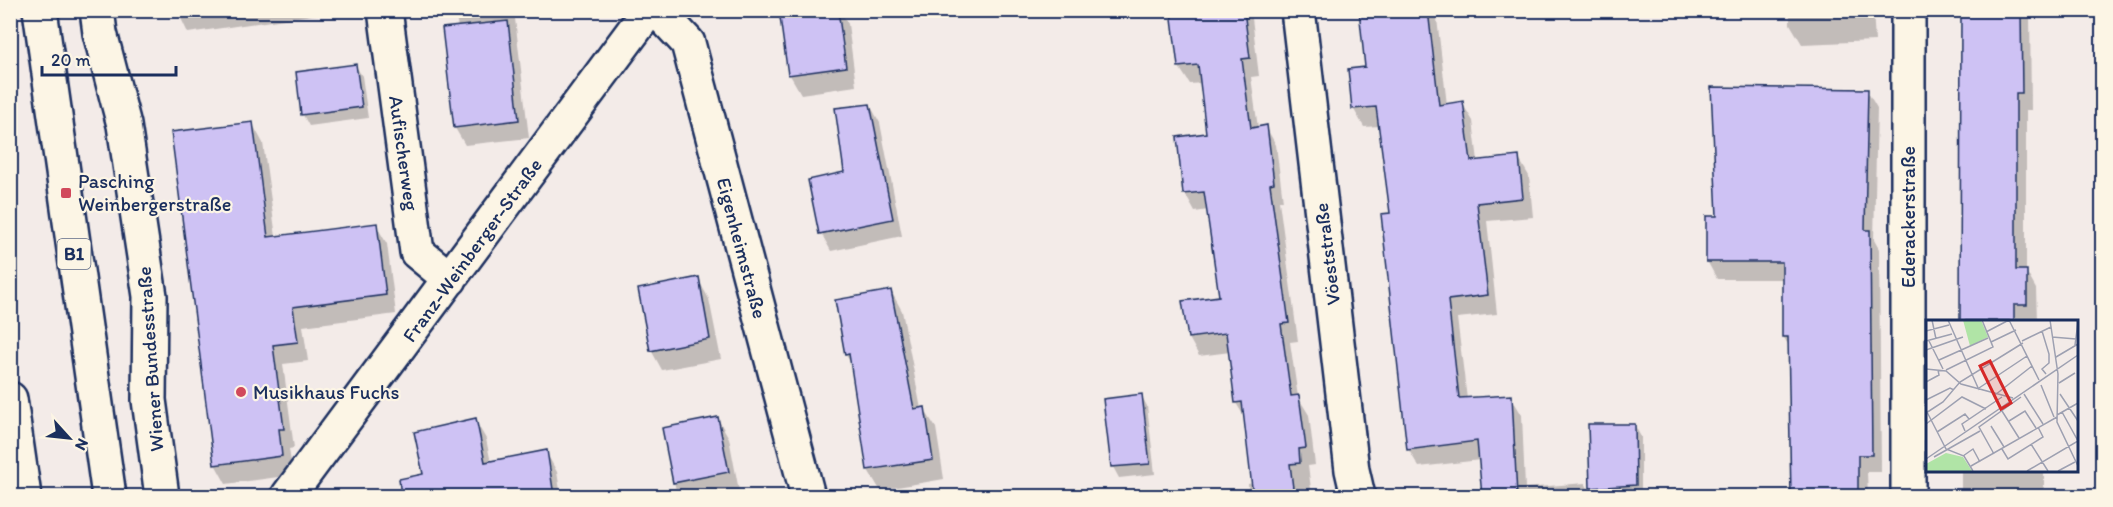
<svg xmlns="http://www.w3.org/2000/svg" width="2113" height="507" font-family="Itim,sans-serif">
<rect width="100%" height="100%" fill="#f3ebe8"/>
<filter id="ink" filterUnits="userSpaceOnUse"><feTurbulence type="fractalNoise" baseFrequency=".0167" numOctaves="2"/><feDisplacementMap in="SourceGraphic" scale="12" xChannelSelector="R" yChannelSelector="G"/><feConvolveMatrix kernelMatrix="1 2 1 2 8 2 1 2 1" color-interpolation-filters="sRGB"/></filter>
<g filter="url(#ink)">
<!-- shadow -->
<path fill="#0003" d="M 155,10 L 346,10 L 188,33 L 178,12 L 157,15 Z
M 455,10 L 514,10 L 529,138 L 465,145 L 455,128 L 458,28 Z
M 795,10 L 840,10 L 848,24 L 856,86 L 801,94 L 790,75 Z
M 1173,10 L 1251,10 L 1259,76 L 1251,77 L 1258,128 L 1266,127 L 1276,145 L 1283,201 L 1279,201 L 1298,341 L 1290,342 L 1298,397 L 1309,415 L 1315,465 L 1308,466 L 1312,496 L 1249,496 L 1248,484 L 1253,483 L 1245,418 L 1236,403 L 1230,352 L 1199,356 L 1189,338 L 1184,302 L 1221,298 L 1208,210 L 1195,212 L 1185,194 L 1208,134 L 1202,83 L 1190,84 L 1179,67 Z
M 1360,10 L 1436,10 L 1447,105 L 1462,103 L 1473,121 L 1478,161 L 1518,157 L 1529,176 L 1533,217 L 1487,221 L 1497,314 L 1457,318 L 1467,399 L 1511,397 L 1522,415 L 1525,488 L 1585,483 L 1593,496 L 1484,496 L 1480,460 L 1419,467 L 1408,449 L 1392,215 L 1380,126 L 1364,127 L 1353,108 L 1366,69 Z
M 1790,10 L 1873,10 L 1875,41 L 1802,44 L 1790,24 Z
M 1961,10 L 2030,10 L 2031,110 L 2026,110 L 2026,271 L 2036,289 L 2037,321 L 1961,321 Z
M 355,65 L 362,76 L 368,118 L 309,126 L 303,115 Z
M 1867,91 L 1877,108 L 1874,240 L 1879,249 L 1881,472 L 1867,472 L 1868,496 L 1790,496 L 1789,346 L 1783,336 L 1784,279 L 1717,279 L 1707,261 L 1719,217 Z
M 870,105 L 880,123 L 902,236 L 831,251 L 821,233 L 846,174 Z
M 252,123 L 263,143 L 276,237 L 376,225 L 387,244 L 396,314 L 303,326 L 308,361 L 283,364 L 294,448 L 289,449 L 293,475 L 226,484 L 215,464 Z
M 698,279 L 709,299 L 721,359 L 662,370 L 651,350 Z
M 891,291 L 902,311 L 921,409 L 924,409 L 936,428 L 944,479 L 880,490 L 868,470 L 852,365 L 846,355 Z
M 1141,395 L 1147,406 L 1155,474 L 1119,478 L 1113,467 L 1105,400 Z
M 718,419 L 729,438 L 740,496 L 677,496 L 664,429 Z
M 475,420 L 486,439 L 491,463 L 546,452 L 557,472 L 561,496 L 430,496 L 415,433 Z
M 1635,426 L 1641,437 L 1641,496 L 1597,496 L 1592,488 Z
M 1961,470 L 2044,470 L 2044,496 L 1961,496 Z"/>
<!-- building -->
<path fill="#cec2f4" stroke="#1b2f5e" stroke-width="1.5" d="M 779,10 L 838,10 L 846,67 L 788,75 Z
M 1171,10 L 1244,10 L 1250,58 L 1242,59 L 1251,128 L 1267,125 L 1274,183 L 1270,184 L 1289,323 L 1281,324 L 1291,396 L 1299,395 L 1306,448 L 1299,449 L 1300,463 L 1290,464 L 1294,496 L 1253,496 L 1242,402 L 1235,403 L 1226,333 L 1188,338 L 1182,301 L 1219,296 L 1204,192 L 1183,194 L 1177,137 L 1206,133 L 1198,65 L 1178,67 Z
M 1359,10 L 1428,10 L 1439,105 L 1463,101 L 1471,161 L 1519,156 L 1523,198 L 1477,203 L 1488,295 L 1448,300 L 1459,398 L 1512,395 L 1517,496 L 1482,496 L 1477,441 L 1407,450 L 1381,214 L 1390,213 L 1376,107 L 1352,109 L 1348,69 L 1365,67 Z
M 1961,10 L 2021,10 L 2022,93 L 2016,93 L 2016,270 L 2027,270 L 2027,305 L 2014,305 L 2014,321 L 1960,321 Z
M 508,21 L 519,120 L 454,128 L 442,28 Z
M 356,64 L 362,107 L 301,115 L 296,72 Z
M 1711,87 L 1868,89 L 1865,230 L 1870,230 L 1872,455 L 1858,455 L 1858,496 L 1791,496 L 1788,337 L 1782,337 L 1782,262 L 1706,262 L 1706,216 L 1717,216 Z
M 870,104 L 893,219 L 819,234 L 808,180 L 844,172 L 835,108 Z
M 253,122 L 268,237 L 377,223 L 386,295 L 293,307 L 298,342 L 273,345 L 284,429 L 279,429 L 282,456 L 214,465 L 171,132 Z
M 699,277 L 710,339 L 650,351 L 638,289 Z
M 891,290 L 914,409 L 925,407 L 933,460 L 867,470 L 849,354 L 845,355 L 835,300 Z
M 1142,394 L 1150,464 L 1111,467 L 1103,399 Z
M 718,417 L 729,472 L 673,483 L 662,428 Z
M 476,418 L 485,462 L 547,450 L 554,496 L 401,496 L 399,479 L 423,474 L 414,432 Z
M 1588,424 L 1635,424 L 1636,485 L 1590,488 Z"/>
<g fill="none" stroke-linecap="round" stroke-linejoin="round">
<defs>
<path id="minor" d="M 97,10 L 100,33 L 124,125 L 150,296 L 149,400 L 162,496
M 385,10 L 417,252 L 450,279
M 657,10 L 688,43 L 808,496
M 1298,10 L 1352,470 L 1358,496
M 288,496 L 649,10
M 1908,496 L 1908,10"/>
<path id="major" d="M 40,10 L 109,496
M 10,399 L 24,496"/>
</defs>
<!-- minor casing -->
<use href="#minor" stroke="#1b2f5e" stroke-width="38"/>
<!-- major casing -->
<use href="#major" stroke="#1b2f5e" stroke-width="38"/>
<!-- minor -->
<use href="#minor" stroke="#fcf5e5" stroke-width="33"/>
<!-- major -->
<use href="#major" stroke="#fcf5e5" stroke-width="33"/>
</g>
</g>
<!-- markers -->
<g fill="#d1495b" stroke="#fcf5e5" stroke-width="2">
<rect x="60" y="187" width="12" height="12" rx="3"/>
<circle cx="241" cy="392" r="6"/>
</g>
<g text-anchor="middle" dominant-baseline="central" stroke-width="4.5" stroke-linejoin="round" paint-order="stroke">
<!-- shield labels -->
<rect fill="#fcf5e5" stroke="#5e6a86" stroke-width="1.5" x="57.5" y="239" width="33" height="30" rx="4.5"/>
<g font-size="18" font-weight="bold" fill="#1b2f5e">
<text x="74" y="254">B1</text>
</g>
<!-- street labels -->
<g font-size="20" fill="#1b2f5e" stroke="#fcf5e5">
<text transform="translate(404 153) rotate(82)">Aufischerweg</text>
<text transform="translate(1908 217) rotate(-90)">Ederackerstraße</text>
<text transform="translate(742 248) rotate(75)">Eigenheimstraße</text>
<text transform="translate(472 250) rotate(-54)">Franz-Weinberger-Straße</text>
<text transform="translate(1327 254) rotate(-97)">Vöeststraße</text>
<text transform="translate(150 359) rotate(-94)">Wiener Bundesstraße</text>
</g>
<!-- poi labels -->
<g font-size="20" fill="#1b2f5e" stroke="#fcf5e5" text-anchor="start">
<text x="78" y="181">Pasching<tspan x="78" dy="23">Weinbergerstraße</tspan></text>
<text x="253" y="392">Musikhaus Fuchs</text>
</g>
</g>
<!-- overview -->
<g transform="translate(1926 320)">
<rect width="152" height="152" fill="#f3ebe8"/>
<path d="M 37,0 L 55,0 L 62,17 L 44,26 ZM 20,133 L 37,137 L 46,151 L 0,151 L 0,144 Z" fill="#b0e4a6"/>
<path fill="none" stroke="#9da0b1" stroke-width="1.5" d="M 6,0 L 10,19M 22,0 L 53,70M 83,0 L 113,60M 124,0 L 132,54 L 131,102 L 152,146M 0,11 L 23,5M 116,11 L 123,34 L 123,43 L 116,49 L 120,54M 60,12 L 83,0M 126,17 L 150,19M 0,21 L 26,14M 3,21 L 17,49M 96,21 L 125,7M 65,22 L 90,10M 149,25 L 152,2M 0,30 L 37,17M 130,37 L 152,24M 13,40 L 62,18M 0,49 L 20,51 L 35,64 L 87,78M 20,50 L 67,27 L 56,0M 0,62 L 13,55 L 12,50M 133,63 L 149,53M 115,65 L 128,97M 53,68 L 101,36M 98,74 L 117,104M 134,74 L 152,101M 69,75 L 106,46M 0,80 L 24,68 L 28,70M 0,90 L 20,129 L 38,136 L 47,151M 76,91 L 93,118M 0,93 L 17,82 L 34,62 L 97,23M 131,95 L 152,83M 83,101 L 99,91 L 110,108M 0,104 L 36,77 L 60,89M 65,106 L 78,127M 39,111 L 36,104 L 76,77M 11,112 L 39,94 L 43,99M 105,124 L 122,151M 76,129 L 82,139 L 117,117 L 112,107M 68,134 L 53,107 L 95,77M 37,136 L 47,129 L 54,142M 8,137 L 54,111M 0,139 L 152,35M 45,146 L 131,97M 101,151 L 152,121 L 136,92M 132,151 L 149,142"/>
<path fill="#d62828" fill-opacity="0.15" stroke="#d62828" stroke-width="3" d="M 64,41 L 85,83 L 75,89 L 54,46 Z"/>
<rect width="152" height="152" fill="none" stroke="#1b2f5e" stroke-width="3"/>
</g>
<!-- margin -->
<rect width="2113" height="507" fill="none" stroke="#fcf5e5" stroke-width="36"/>
<rect x="18" y="18" width="2077" height="471" fill="none" stroke="#1b2f5e" stroke-width="2" filter="url(#ink)"/>
<!-- north arrow -->
<g transform="translate(69 438) rotate(117)" stroke="#fcf5e5" stroke-width="4.5" paint-order="stroke">
<path d="M0-4.5L10 22L0 15L-10 22Z" fill="#1b2f5e"/>
<text y="-9" font-size="16" font-weight="bold" text-anchor="middle" fill="#1b2f5e">N</text>
</g>
<!-- scale -->
<path d="M42 66v9h134v-9" fill="none" stroke="#1b2f5e" stroke-width="3"/>
<text x="51" y="66" font-size="18" fill="#1b2f5e" stroke="#fcf5e5" stroke-width="4.5" paint-order="stroke">20 m</text>
</svg>
